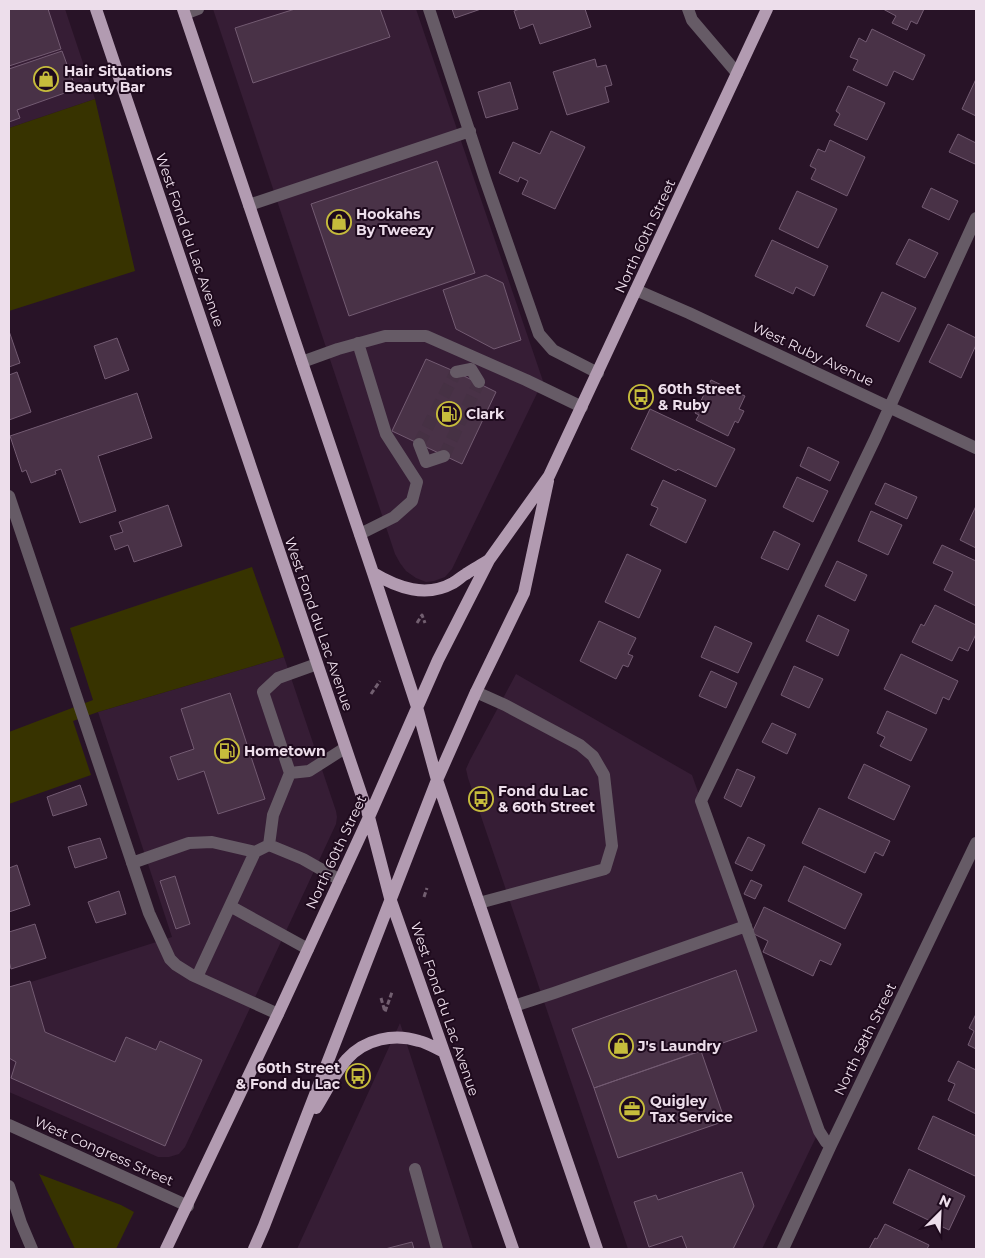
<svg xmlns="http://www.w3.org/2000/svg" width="985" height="1258" font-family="Montserrat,sans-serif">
<rect width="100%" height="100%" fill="#281327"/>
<!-- built -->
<path fill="#361d35" d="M 9,9 L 65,9 L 95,99 L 9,128 Z
M 213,9 L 416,9 L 543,381 L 452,569 L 445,577 L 434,581 L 426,582 L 416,578 L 406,571 L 400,563 L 395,554 Z
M 284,657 L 336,811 L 337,817 L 336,824 L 185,1147 L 179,1154 L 169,1157 L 158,1157 L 9,1092 L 9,989 L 172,937 L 98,712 Z
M 516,674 L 692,775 L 819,1131 L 762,1249 L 628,1249 L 468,778 L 466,769 L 470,760 Z
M 400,1023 L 473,1249 L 297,1249 Z"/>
<!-- green -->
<path fill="#373300" d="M 95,99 L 135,271 L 9,311 L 9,128 Z
M 252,567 L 284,657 L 98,712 L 73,721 L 91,775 L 9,804 L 9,732 L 93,700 L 70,628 Z
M 39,1174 L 121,1205 L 134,1212 L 116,1249 L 75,1249 Z"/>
<!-- building -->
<path fill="#493247" stroke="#735b72" d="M 9,9 L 48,9 L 61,49 L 9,66 Z
M 295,9 L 380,9 L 390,37 L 253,83 L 235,28 Z
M 452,9 L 481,9 L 455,18 Z
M 520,9 L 585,9 L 591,27 L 540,44 L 533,24 L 520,29 L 514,11 Z
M 883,9 L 924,9 L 917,24 L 911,21 L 907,30 L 892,23 L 896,16 Z
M 872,29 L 925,55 L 913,80 L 894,71 L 887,86 L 853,70 L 858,60 L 850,57 L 859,38 L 866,42 Z
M 62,51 L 76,89 L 17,110 L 20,118 L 9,122 L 9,69 Z
M 595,59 L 597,67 L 606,65 L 612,85 L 605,87 L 609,102 L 567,115 L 553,72 Z
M 976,79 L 976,116 L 962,109 Z
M 510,82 L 518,109 L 486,118 L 478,92 Z
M 848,86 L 885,103 L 867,140 L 834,125 L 840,114 L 836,111 Z
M 551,131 L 585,147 L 555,209 L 522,194 L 528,181 L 520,177 L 518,182 L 499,173 L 513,142 L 540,154 Z
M 958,134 L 976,143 L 976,161 L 975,164 L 949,152 Z
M 830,140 L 865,157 L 847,196 L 811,179 L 816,169 L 810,166 L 818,149 L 825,152 Z
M 437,161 L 475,273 L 349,316 L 311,204 Z
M 931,188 L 958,201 L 949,220 L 922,207 Z
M 797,191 L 837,209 L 818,248 L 779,229 Z
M 909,239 L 938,253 L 925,278 L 896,264 Z
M 772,240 L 828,266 L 814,296 L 796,287 L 793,294 L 755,276 Z
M 486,275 L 503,283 L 521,340 L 494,349 L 456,329 L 443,290 Z
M 882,292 L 916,308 L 899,342 L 866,326 Z
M 948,324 L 976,338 L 976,345 L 961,378 L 929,362 Z
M 9,331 L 20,363 L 9,367 Z
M 117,338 L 129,370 L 105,379 L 94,346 Z
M 426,359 L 456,372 L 496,392 L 462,464 L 392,431 Z
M 17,372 L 31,412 L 9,420 L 9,375 Z
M 711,380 L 745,396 L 739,409 L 744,411 L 738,423 L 735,421 L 728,436 L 696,420 L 699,415 L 695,413 Z
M 137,393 L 152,438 L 98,456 L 116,511 L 80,523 L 61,469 L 55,471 L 56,474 L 31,483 L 26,470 L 22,472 L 10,436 Z
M 650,409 L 735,449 L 716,487 L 678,469 L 676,471 L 631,449 Z
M 808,447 L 839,462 L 830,481 L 800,466 Z
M 797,477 L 828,491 L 813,522 L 783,507 Z
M 663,480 L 706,500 L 686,543 L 650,525 L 658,508 L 651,505 Z
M 885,483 L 917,497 L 907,519 L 875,504 Z
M 168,505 L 182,546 L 134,562 L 128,545 L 115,550 L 110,536 L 123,532 L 119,522 Z
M 976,506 L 976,548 L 960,540 Z
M 871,511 L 902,525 L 888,555 L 858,541 Z
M 774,531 L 800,544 L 788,570 L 761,558 Z
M 942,545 L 976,561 L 976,606 L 944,590 L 953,572 L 933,563 Z
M 627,554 L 661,570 L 639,618 L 605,602 Z
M 837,561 L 867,575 L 855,601 L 825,586 Z
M 935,605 L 976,625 L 976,634 L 968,651 L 959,647 L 952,661 L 912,642 L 921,624 L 924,626 Z
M 818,615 L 849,630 L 838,656 L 806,641 Z
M 599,621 L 636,638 L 628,654 L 633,656 L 628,667 L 623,665 L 616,679 L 580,661 Z
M 715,626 L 752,643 L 738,673 L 701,657 Z
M 901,654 L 958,681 L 949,700 L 943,697 L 936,714 L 884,689 Z
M 794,666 L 823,679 L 809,708 L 781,695 Z
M 711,671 L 737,683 L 726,708 L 699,696 Z
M 230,693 L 265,799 L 218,814 L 204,771 L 178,780 L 170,757 L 194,749 L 181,709 Z
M 887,711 L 927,729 L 911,761 L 880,746 L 885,737 L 877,733 Z
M 772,723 L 796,734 L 787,754 L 762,742 Z
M 864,764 L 910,786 L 894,820 L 848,798 Z
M 737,769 L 755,777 L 741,807 L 724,798 Z
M 80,785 L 87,805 L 53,816 L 47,797 Z
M 819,808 L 890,841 L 883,856 L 875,852 L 865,873 L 802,843 Z
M 748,837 L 765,845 L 752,871 L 735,863 Z
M 100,838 L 107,858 L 75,868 L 68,847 Z
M 17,865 L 30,905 L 9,912 L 9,868 Z
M 804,866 L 862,894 L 845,929 L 788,901 Z
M 175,876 L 190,924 L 176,929 L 160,881 Z
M 751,880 L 762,885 L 755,899 L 744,894 Z
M 119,891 L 126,914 L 96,923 L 88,902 Z
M 764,907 L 841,944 L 831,965 L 820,960 L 813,976 L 763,952 L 768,941 L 752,933 Z
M 35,924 L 46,958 L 11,969 L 9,961 L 9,932 Z
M 736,970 L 757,1031 L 594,1088 L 572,1029 Z
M 30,981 L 45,1032 L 115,1062 L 126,1037 L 156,1050 L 160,1041 L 202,1060 L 165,1146 L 11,1078 L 16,1062 L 9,1058 L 9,987 Z
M 976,1014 L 976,1049 L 968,1045 L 974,1031 L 969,1028 Z
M 701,1051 L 725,1121 L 618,1158 L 594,1088 Z
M 958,1061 L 976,1070 L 976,1114 L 948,1100 L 955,1084 L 948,1081 Z
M 933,1116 L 976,1136 L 976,1173 L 975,1176 L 918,1149 Z
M 909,1169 L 965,1196 L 949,1230 L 893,1203 Z
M 742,1172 L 754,1206 L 733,1249 L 687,1249 L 682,1236 L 649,1247 L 634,1202 L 656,1195 L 658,1200 Z
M 885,1224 L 929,1245 L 927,1249 L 869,1249 L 875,1238 L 877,1239 Z
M 412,1242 L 414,1249 L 385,1249 Z"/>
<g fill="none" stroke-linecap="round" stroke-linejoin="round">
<!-- minor-tunnel -->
<path stroke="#463144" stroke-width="12" stroke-dasharray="12 6" stroke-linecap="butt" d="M 419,444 L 456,372
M 444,456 L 479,382"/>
<!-- path -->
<path stroke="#725f70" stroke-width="3" stroke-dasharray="5 2.5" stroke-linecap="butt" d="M 417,623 L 422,615 L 425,623
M 371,694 L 380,681
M 424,897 L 427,888
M 381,998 L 385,1012 L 392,992"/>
<!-- minor -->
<path stroke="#665b66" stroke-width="12" d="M 429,9 L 485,179 L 539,334 L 553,350 L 598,373
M 688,9 L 692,20 L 737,73
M 185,14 L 198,9
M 249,205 L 470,131
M 636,290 L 689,313 L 976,448
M 358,343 L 386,434 L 417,482 L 412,501 L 394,517 L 360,534
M 302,362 L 338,349 L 385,336 L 426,336 L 526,380 L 582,407
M 456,372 L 471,369 L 479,382
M 419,444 L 426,462 L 444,456
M 9,496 L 149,913 L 170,959 L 176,965 L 192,975 L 278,1014
M 317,664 L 278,678 L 263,692 L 290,773 L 309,771 L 345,748
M 476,692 L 505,705 L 580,745 L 593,756 L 604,775 L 612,846 L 605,869 L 479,903
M 269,845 L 273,815 L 290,773
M 132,863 L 189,843 L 212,842 L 255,852
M 230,906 L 308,949
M 197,977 L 255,852 L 269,845 L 303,859 L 340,880
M 514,1006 L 554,993 L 746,926
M 9,1125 L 188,1206
M 831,1145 L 826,1142 L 819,1131 L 701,801 L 875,439 L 976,218
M 415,1169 L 437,1249
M 9,1186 L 21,1223 L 32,1249
M 783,1249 L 831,1145 L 976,843"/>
<!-- major -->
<path stroke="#b29bb1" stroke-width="12" d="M 96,9 L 369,817 L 390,898 L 513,1249
M 183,9 L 373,573 L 417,707 L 437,780 L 597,1249
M 373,573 C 398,588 426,598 453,583 C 458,580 462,576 466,574 C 473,569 482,565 489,560
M 316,1108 C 326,1092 335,1073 347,1059 C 365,1039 394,1033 419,1041 C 428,1043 435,1048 444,1052
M 166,1249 L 278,1014 L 369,817 L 438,660 L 489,560 L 549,476 L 767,9
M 254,1249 L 264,1226 L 437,780 L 476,692 L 524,593 L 548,481"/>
</g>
<!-- icons -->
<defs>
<symbol id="shop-ring" viewBox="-11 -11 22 22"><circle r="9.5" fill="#1e0a1d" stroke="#c6bc3c" stroke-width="1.5"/><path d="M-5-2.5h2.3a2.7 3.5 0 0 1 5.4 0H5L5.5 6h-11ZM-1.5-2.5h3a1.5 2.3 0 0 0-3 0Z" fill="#c6bc3c"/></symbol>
<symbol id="bus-ring" viewBox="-11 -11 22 22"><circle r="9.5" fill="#1e0a1d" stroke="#c6bc3c" stroke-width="1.5"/><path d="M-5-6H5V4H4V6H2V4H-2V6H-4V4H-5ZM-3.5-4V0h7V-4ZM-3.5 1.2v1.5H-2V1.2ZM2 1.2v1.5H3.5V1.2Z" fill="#c6bc3c"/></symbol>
<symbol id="fuel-ring" viewBox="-11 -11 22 22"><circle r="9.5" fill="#1e0a1d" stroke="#c6bc3c" stroke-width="1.5"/><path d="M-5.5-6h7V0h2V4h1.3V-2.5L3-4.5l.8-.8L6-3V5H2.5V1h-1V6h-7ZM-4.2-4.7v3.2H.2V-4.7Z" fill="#c6bc3c"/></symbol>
<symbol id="office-ring" viewBox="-11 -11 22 22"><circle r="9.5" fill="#1e0a1d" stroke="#c6bc3c" stroke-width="1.5"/><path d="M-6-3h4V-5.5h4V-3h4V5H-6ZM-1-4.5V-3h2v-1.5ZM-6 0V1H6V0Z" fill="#c6bc3c"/></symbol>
</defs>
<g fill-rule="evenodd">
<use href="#shop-ring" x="32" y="65" width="28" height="28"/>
<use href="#shop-ring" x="325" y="208" width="28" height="28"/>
<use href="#bus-ring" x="627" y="383" width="28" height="28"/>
<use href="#fuel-ring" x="435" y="400" width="28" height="28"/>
<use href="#fuel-ring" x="213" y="737" width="28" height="28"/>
<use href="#bus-ring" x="467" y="785" width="28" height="28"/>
<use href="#shop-ring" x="607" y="1032" width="28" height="28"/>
<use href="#bus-ring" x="344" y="1062" width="28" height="28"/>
<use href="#office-ring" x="618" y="1095" width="28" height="28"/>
</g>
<g text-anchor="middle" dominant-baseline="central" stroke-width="4" stroke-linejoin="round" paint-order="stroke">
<!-- poi labels -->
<g font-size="14" font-weight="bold" fill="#eddeeb" stroke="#1e0a1d" text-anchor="start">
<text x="64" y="71">Hair Situations<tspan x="64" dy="16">Beauty Bar</tspan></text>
<text x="356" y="214">Hookahs<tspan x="356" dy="16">By Tweezy</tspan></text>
<text x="658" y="389">60th Street<tspan x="658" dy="16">&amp; Ruby</tspan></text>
<text x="466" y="414">Clark</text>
<text x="244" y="751">Hometown</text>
<text x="498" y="791">Fond du Lac<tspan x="498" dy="16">&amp; 60th Street</tspan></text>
<text x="638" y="1046">J's Laundry</text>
<text x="340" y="1068" text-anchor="end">60th Street<tspan x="340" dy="16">&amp; Fond du Lac</tspan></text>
<text x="650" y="1101">Quigley<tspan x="650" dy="16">Tax Service</tspan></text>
</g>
<!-- street labels -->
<g font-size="14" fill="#eddeeb" stroke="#1e0a1d">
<text transform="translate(645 236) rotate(-65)">North 60th Street</text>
<text transform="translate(190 240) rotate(71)">West Fond du Lac Avenue</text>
<text transform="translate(813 354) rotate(25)">West Ruby Avenue</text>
<text transform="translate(319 624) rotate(71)">West Fond du Lac Avenue</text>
<text transform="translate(336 852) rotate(-65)">North 60th Street</text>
<text transform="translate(445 1009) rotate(71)">West Fond du Lac Avenue</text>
<text transform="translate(865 1039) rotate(-64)">North 58th Street</text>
<text transform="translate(104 1151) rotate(24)">West Congress Street</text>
</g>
</g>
<!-- border -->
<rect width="985" height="1258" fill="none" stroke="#eddeeb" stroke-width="20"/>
<!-- north arrow -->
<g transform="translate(940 1213) rotate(24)" stroke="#1e0a1d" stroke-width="4" paint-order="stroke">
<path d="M0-4L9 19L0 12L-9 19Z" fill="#eddeeb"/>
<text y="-8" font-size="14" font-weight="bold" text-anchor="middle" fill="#eddeeb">N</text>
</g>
</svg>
